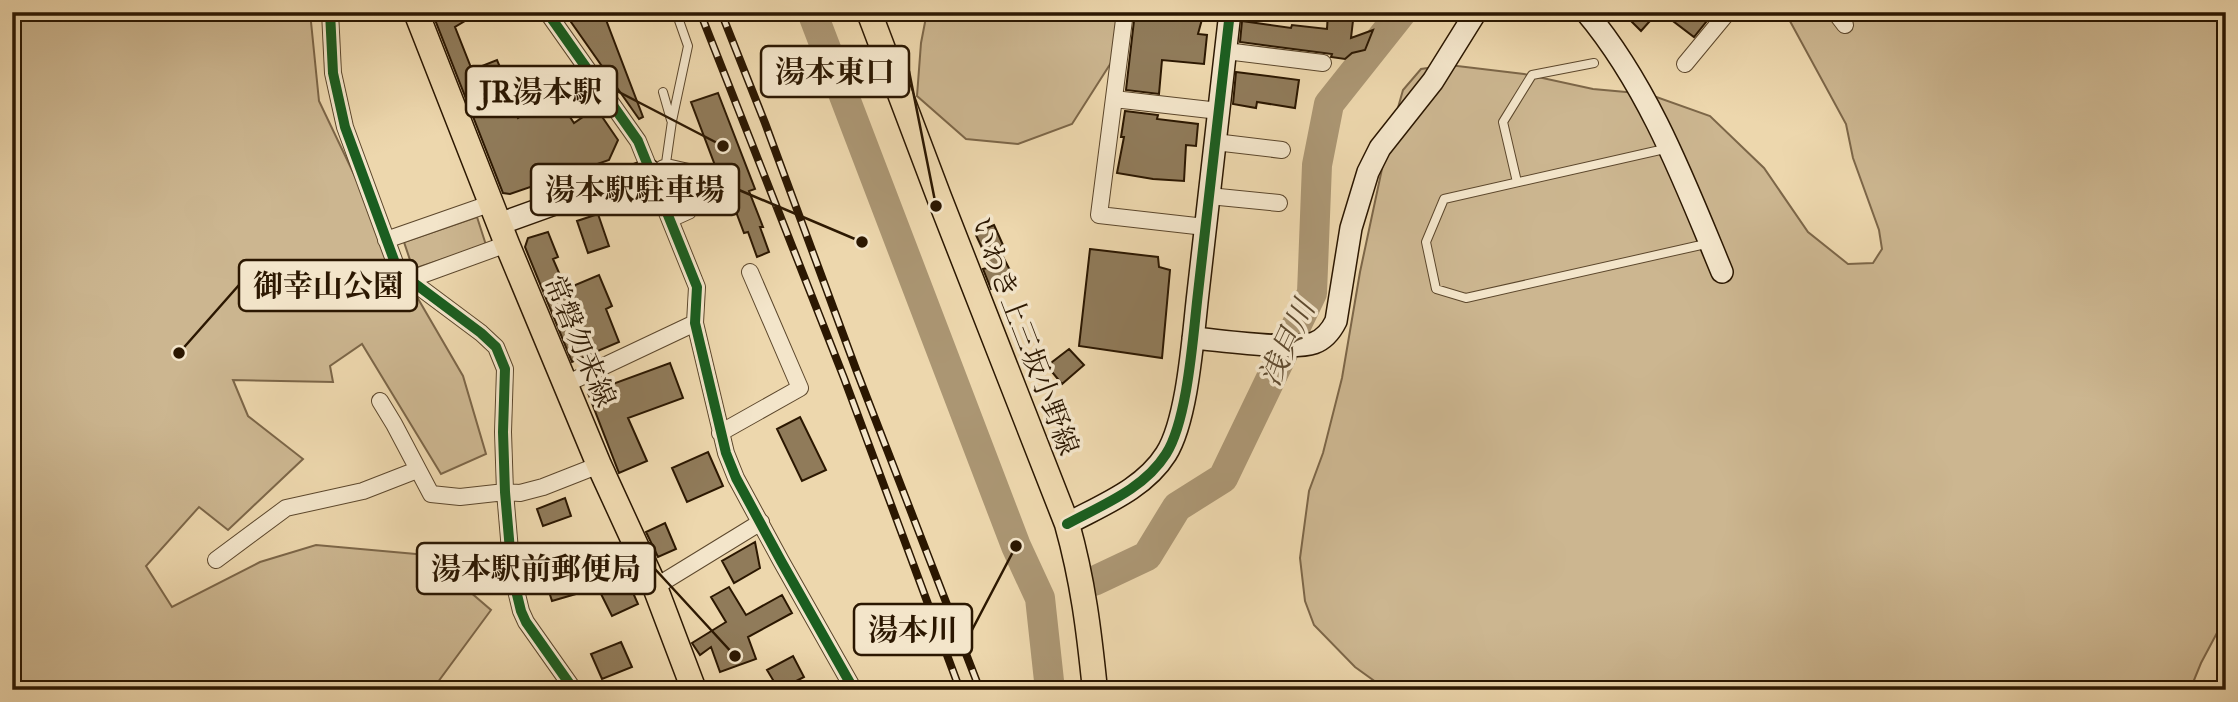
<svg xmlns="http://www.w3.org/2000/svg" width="2238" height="702" font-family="'IM FELL Great Primer','Noto Serif JP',serif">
<rect width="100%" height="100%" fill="#edd7ad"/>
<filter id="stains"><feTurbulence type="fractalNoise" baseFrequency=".00286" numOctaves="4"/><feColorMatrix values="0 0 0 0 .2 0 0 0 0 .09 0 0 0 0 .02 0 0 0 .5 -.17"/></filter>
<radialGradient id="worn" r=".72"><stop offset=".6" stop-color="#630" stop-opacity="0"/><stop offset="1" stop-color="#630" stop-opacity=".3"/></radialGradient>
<!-- green -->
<path fill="#ccb690" stroke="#7c6648" stroke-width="2" d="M 12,12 L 310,12 L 319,101 L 392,254 L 463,376 L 486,454 L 441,474 L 362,344 L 330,366 L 333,382 L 233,380 L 248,416 L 303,459 L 228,530 L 199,507 L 146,566 L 172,607 L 260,562 L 316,545 L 427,555 L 491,610 L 432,690 L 12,690 Z
M 927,12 L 1115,12 L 1121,47 L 1072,124 L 1018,144 L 966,139 L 917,96 L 921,43 Z
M 1785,12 L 2226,12 L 2226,616 L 2201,663 L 2190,690 L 1387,690 L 1355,667 L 1314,625 L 1305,601 L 1300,558 L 1309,491 L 1323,453 L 1342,378 L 1360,272 L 1386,150 L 1403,90 L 1421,69 L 1449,65 L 1524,74 L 1593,89 L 1648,94 L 1710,116 L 1764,168 L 1808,232 L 1848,264 L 1873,263 L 1882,249 L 1879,230 L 1853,158 L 1846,124 Z
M 477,217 L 486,245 L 413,269 L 404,242 Z"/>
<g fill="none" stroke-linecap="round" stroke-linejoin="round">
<!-- river -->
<path stroke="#ab9673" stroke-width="30" d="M 812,12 L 1016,546 L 1040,598 L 1050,690
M 1094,581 L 1147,556 L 1177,507 L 1223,478 L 1312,293 L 1317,165 L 1329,104 L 1402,12"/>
</g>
<!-- building -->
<path fill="#907b5a" stroke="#2b1701" stroke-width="2" d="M 432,12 L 480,12 L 455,27 L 472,70 L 497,60 L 505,79 L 502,80 L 518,118 L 546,98 L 558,99 L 574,123 L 596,108 L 618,140 L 609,160 L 510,194 L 503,193 Z
M 564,12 L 603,12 L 643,117 L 639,119 Z
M 1135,12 L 1204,12 L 1198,34 L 1207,35 L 1204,64 L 1162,60 L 1159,94 L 1126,90 Z
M 1328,12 L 1354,12 L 1351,38 L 1373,30 L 1365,50 L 1352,53 L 1345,59 L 1331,57 L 1332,54 L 1324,53 L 1240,42 L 1242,21 L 1291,28 L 1292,25 L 1327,29 Z
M 1622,12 L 1658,12 L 1641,31 Z
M 1661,12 L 1714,12 L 1694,37 Z
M 1236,72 L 1299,80 L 1295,108 L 1257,102 L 1256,108 L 1233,104 Z
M 718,93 L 755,189 L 749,191 L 763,227 L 760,227 L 769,252 L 757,257 L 748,232 L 744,233 L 730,196 L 727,197 L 691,102 Z
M 1125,111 L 1158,115 L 1157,119 L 1198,124 L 1196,146 L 1186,145 L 1184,181 L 1153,179 L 1117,173 L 1124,137 L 1121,137 Z
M 598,214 L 609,246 L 588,253 L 577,221 Z
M 994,225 L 1003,245 L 998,247 L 1014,278 L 991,289 L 983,269 L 991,267 L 975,233 Z
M 548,232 L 558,257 L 553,259 L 566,289 L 599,275 L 612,306 L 606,309 L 619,342 L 572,362 L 525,247 L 528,238 Z
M 1090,249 L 1158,257 L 1159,267 L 1170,270 L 1162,358 L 1079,346 Z
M 1069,349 L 1084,365 L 1062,384 L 1047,366 Z
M 670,363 L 683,398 L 628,418 L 647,461 L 619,473 L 588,393 Z
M 800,417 L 826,470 L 802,481 L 777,429 Z
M 708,452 L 723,486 L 687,502 L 672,468 Z
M 565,498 L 571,516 L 543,526 L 537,509 Z
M 665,523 L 676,549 L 658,557 L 646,532 Z
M 755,542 L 760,568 L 734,583 L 722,561 Z
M 586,566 L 593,589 L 552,601 L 545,579 Z
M 626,577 L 638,604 L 612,616 L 599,590 Z
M 729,587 L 746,615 L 782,595 L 792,613 L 748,637 L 756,659 L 720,672 L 711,647 L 700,655 L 692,643 L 726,622 L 711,597 Z
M 621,642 L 632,667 L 602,679 L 591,654 Z
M 793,656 L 804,677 L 779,690 L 767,670 Z"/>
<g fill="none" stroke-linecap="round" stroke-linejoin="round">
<defs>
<path id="lane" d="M 800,14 L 806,12
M 663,92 L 671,120
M 1669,148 L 1444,199 L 1426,242 L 1436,289 L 1466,298 L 1710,243
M 666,163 L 672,121 L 688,46 L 676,12
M 661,165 L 666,163 L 688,168 L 699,199 L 691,214 L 671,223
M 1517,182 L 1503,122 L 1532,75 L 1594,63"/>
<path id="street" d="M 330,12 L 333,73 L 345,127 L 398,271 L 481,333 L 496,347 L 505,369 L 503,432 L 505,492 L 512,574 L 521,611 L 526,622 L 574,690
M 547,12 L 638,141 L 697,287 L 695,323 L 726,453 L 736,478 L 781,561 L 854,690
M 1125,12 L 1099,215 L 1205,227
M 1835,12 L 1845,25
M 1226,51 L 1323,63
M 1685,64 L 1728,12
M 1114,99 L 1219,111
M 1215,142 L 1282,150
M 1209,196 L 1279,203
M 386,240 L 492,203
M 408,280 L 507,244
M 566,384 L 695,323
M 380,401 L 394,424 L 431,494 L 460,497 L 505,492 L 520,493 L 543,487 L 599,465
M 720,433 L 800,388 L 750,272
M 216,560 L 286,508 L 363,491 L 417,470
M 655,587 L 761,522"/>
<path id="secondary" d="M 1586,12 C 1649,87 1685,183 1722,272
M 499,224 L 649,170
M 1193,338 C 1219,340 1292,351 1314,343 C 1325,339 1331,331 1336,321 L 1351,228 L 1368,172 L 1380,148 L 1433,81 L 1476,12
M 1067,524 C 1102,505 1144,489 1166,454 C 1188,419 1193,335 1198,293 C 1209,199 1219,106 1230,12"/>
<path id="primary" d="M 416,12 L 507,244 L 599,465 L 655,587 L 694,690
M 869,12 L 939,197 L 1067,524 C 1083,581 1089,631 1095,690"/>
</defs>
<!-- lane casing -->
<use href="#lane" stroke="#5c472c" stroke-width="10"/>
<!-- street casing -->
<use href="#street" stroke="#5c472c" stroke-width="18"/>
<!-- secondary casing -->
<use href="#secondary" stroke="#2b1701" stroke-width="24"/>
<!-- primary casing -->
<use href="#primary" stroke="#2b1701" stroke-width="27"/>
<!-- lane -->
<use href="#lane" stroke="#f3e5ca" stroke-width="8"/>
<!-- street -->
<use href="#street" stroke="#f3e5ca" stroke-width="16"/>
<!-- secondary -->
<use href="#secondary" stroke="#f3e5ca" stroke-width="21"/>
<!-- primary -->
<use href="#primary" stroke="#edd7ad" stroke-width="24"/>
<defs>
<path id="rail" d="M 700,12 L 844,378 L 960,690
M 721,12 L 765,123 L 857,372 L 980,690"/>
</defs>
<!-- rail casing -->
<use href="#rail" stroke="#2b1701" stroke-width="8"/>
<!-- rail -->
<use href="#rail" stroke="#f3e5ca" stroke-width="5" stroke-dasharray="16" stroke-linecap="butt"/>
<defs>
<path id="cycleway" d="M 330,12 L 333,73 L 345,127 L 398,271 L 481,333 L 496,347 L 505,369 L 503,432 L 505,492 L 512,574 L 521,611 L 526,622 L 574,690
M 547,12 L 638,141 L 697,287 L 695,323 L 726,453 L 736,478 L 781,561 L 854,690
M 1067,524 C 1102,505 1144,489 1166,454 C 1188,419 1193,335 1198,293 C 1209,199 1219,106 1230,12"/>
</defs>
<!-- cycleway casing -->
<use href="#cycleway" stroke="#f3e5ca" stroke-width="15"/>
<!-- cycleway -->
<use href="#cycleway" stroke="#1b5e20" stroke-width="10"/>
</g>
<g text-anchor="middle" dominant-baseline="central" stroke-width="7" stroke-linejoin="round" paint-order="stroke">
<!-- street labels -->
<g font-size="28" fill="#2b1701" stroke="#f3e5ca">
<text transform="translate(1025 336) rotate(69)">いわき上三坂小野線</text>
<text transform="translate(580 341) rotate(67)">常磐勿来線</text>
</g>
<!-- water labels -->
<g font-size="30" font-style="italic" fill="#5e4a2f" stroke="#f3e5ca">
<text transform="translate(1287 343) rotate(-65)">浅貝川</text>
</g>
</g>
<!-- callouts -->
<path fill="none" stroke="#2b1701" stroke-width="2.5" d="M936 206L909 71M723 146L617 91M862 242L739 190M179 353L239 285M735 656L655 569M1016 546L972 630"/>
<g fill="#2b1701" stroke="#f3e5ca" stroke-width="2.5">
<circle cx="936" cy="206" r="7"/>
<circle cx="723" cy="146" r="7"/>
<circle cx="862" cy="242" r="7"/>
<circle cx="179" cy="353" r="7"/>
<circle cx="735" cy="656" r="7"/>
<circle cx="1016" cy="546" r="7"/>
</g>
<g fill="#f3e5ca" stroke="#2b1701" stroke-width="2.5">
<rect x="761" y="46" width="148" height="51" rx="7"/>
<rect x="466" y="66" width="151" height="51" rx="7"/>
<rect x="531" y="164" width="208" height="51" rx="7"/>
<rect x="239" y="260" width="178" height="51" rx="7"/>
<rect x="417" y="543" width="238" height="51" rx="7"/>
<rect x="854" y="604" width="118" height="51" rx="7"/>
</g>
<g font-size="30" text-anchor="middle" font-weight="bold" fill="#2b1701">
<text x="835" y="82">湯本東口</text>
<text x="541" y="102">JR湯本駅</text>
<text x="635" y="200">湯本駅駐車場</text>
<text x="328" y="296">御幸山公園</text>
<text x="536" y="579">湯本駅前郵便局</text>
<text x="913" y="640">湯本川</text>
</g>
<!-- margin -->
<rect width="2238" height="702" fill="none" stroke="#edd7ad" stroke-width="42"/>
<rect x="14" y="14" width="2210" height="674" fill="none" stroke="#2b1701" stroke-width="3.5"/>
<rect x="21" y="21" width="2196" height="660" fill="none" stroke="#2b1701" stroke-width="2"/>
<rect width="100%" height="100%" filter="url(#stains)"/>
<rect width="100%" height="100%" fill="url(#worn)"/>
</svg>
